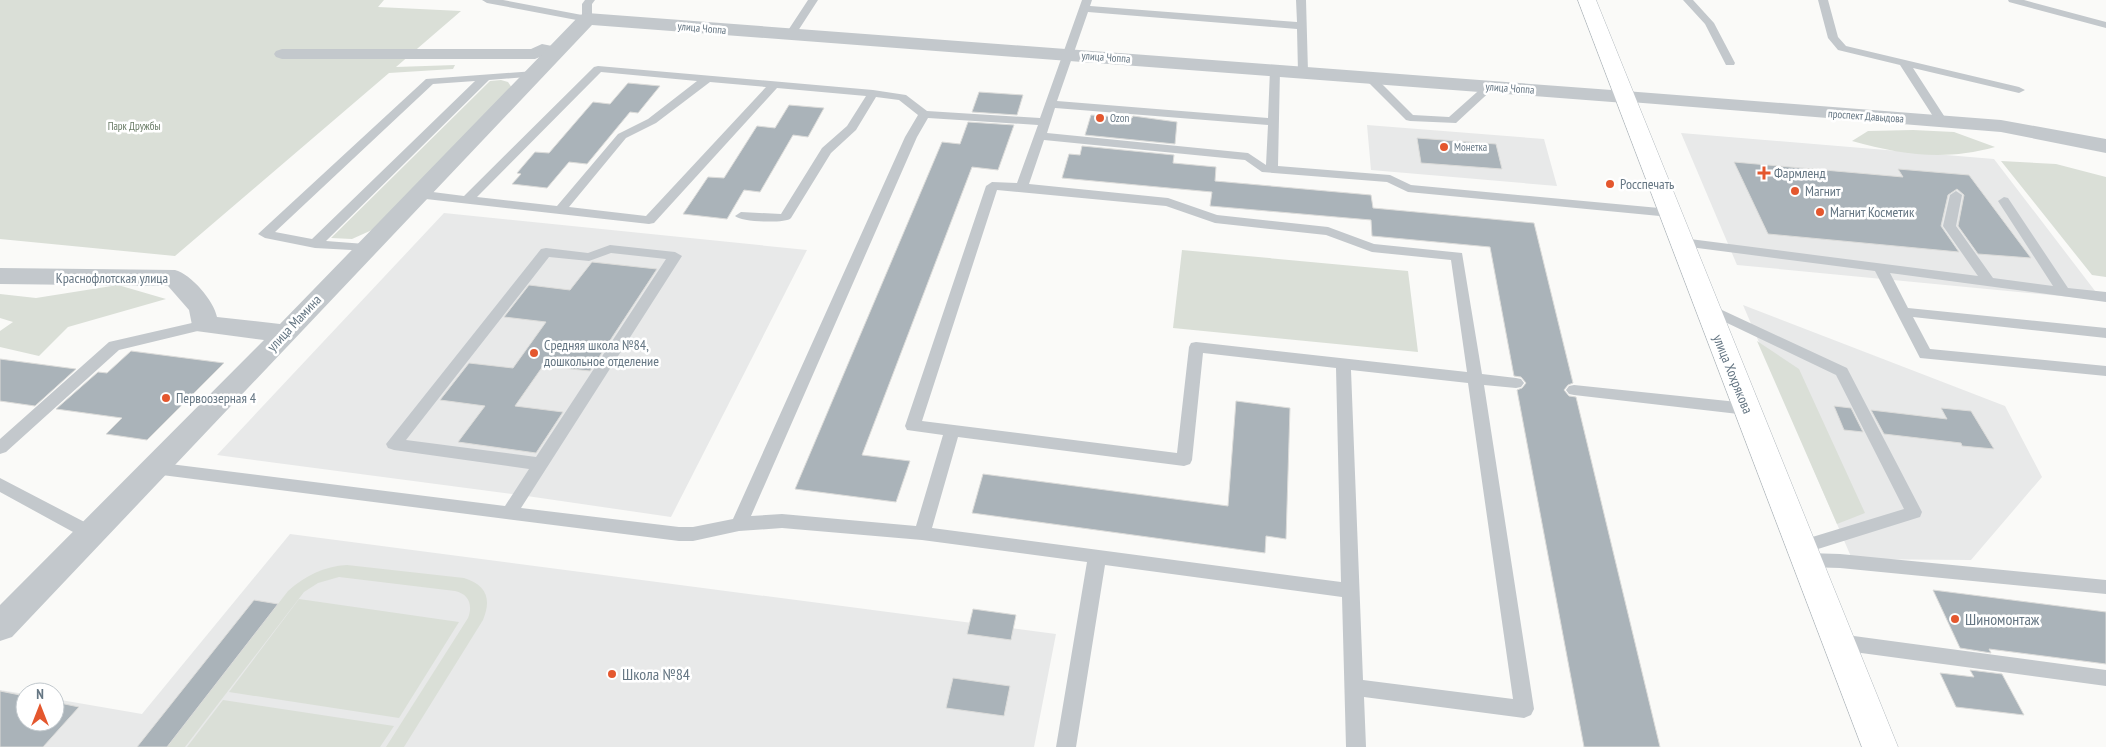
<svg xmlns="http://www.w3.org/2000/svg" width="2106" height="747" font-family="'PT Sans Narrow',sans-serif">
<rect width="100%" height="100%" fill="#fafaf8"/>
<!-- built -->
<path fill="#e8e9e9" d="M 1367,125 L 1544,139 L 1557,186 L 1371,170 Z
M 1681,133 L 1994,159 L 2102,300 L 1737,265 Z
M 444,213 L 807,250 L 671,517 L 520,495 L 217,455 Z
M 1743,305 L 2005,406 L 2042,477 L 1971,560 L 1852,559 Z
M 290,534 L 1056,634 L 1034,747 L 0,747 L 0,690 L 25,694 L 25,722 L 55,722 L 55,699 L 142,714 Z"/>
<!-- green -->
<path fill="#dadfd7" d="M 0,0 L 384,0 L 378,7 L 461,11 L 396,67 L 455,65 L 453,69 L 389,73 L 175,256 L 0,239 Z
M 501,80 L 508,82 L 512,88 L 372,230 L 352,239 L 331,238 L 490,81 Z
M 1913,130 L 1954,132 L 1995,147 C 1945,161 1902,155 1852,141 L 1868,131 Z
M 2001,161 L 2056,164 L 2106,177 L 2106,277 L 2092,275 Z
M 1182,250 L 1408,271 L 1418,352 L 1173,328 Z
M 118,285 L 166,299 L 68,327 L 39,356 L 0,347 L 0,331 L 13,322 L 0,318 L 0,294 L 36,298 Z
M 1757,341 L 1799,369 L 1865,513 L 1837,524 Z
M 347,565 L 464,578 C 486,585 492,598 483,620 L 404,747 L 386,747 L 468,618 C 473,605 469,594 455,591 L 339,577 L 318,583 L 304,592 L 185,747 L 167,747 L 288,591 C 305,576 324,566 347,565 Z
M 299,599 L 459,622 L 399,718 L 229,692 Z
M 223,700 L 394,726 L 380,747 L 187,747 Z"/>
<!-- building -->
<path fill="#aab3b9" stroke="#dcdcda" d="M 628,83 L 660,86 L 638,113 L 630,112 L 587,164 L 569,162 L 547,188 L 512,184 L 521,174 L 517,173 L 535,152 L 549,153 L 593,102 L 610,104 Z
M 979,92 L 1023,95 L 1017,115 L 972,112 Z
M 789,105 L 824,108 L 808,137 L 793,135 L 760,192 L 744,190 L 727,219 L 683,214 L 708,177 L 724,178 L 757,126 L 775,128 Z
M 1091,115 L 1132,118 L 1133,116 L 1177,122 L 1175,144 L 1085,135 Z
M 968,122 L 1014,125 L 998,170 L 972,167 L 862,455 L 910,461 L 896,502 L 795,489 L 942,142 L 960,144 Z
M 1417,138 L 1496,144 L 1502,169 L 1421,163 Z
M 1082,146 L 1174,155 L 1173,163 L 1216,167 L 1215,181 L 1371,195 L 1373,208 L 1534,223 L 1573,383 L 1568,385 L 1564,390 L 1569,396 L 1576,397 L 1660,747 L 1584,747 L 1517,390 L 1522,388 L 1526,383 L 1521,377 L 1514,376 L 1490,247 L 1372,236 L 1371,220 L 1210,206 L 1212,192 L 1062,178 L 1069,154 L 1080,155 Z
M 1734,162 L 1903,177 L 1898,169 L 1969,175 L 2031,258 L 1978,254 L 1958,226 L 1964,195 L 1957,189 L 1948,195 L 1941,226 L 1959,252 L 1768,234 Z
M 592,262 L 657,269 L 590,371 L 543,366 L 515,406 L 563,412 L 536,453 L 458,442 L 485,406 L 440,400 L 469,363 L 513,368 L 546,322 L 504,317 L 529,285 L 570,290 Z
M 131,351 L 224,363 L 147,440 L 106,434 L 122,418 L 56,409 L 98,372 L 107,373 Z
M 0,359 L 76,369 L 35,406 L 0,401 Z
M 1236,401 L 1290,408 L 1286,539 L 1266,536 L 1265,553 L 972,513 L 983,474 L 1228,506 Z
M 1834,406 L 1851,408 L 1863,432 L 1844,430 Z
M 1941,408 L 1971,411 L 1994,449 L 1962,446 L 1961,443 L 1884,434 L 1871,410 L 1947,419 Z
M 1933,590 L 2106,612 L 2106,664 L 1989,649 L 1991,653 L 1960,648 Z
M 254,600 L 278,604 L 167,747 L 137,747 Z
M 973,609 L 1016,615 L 1011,640 L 967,634 Z
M 1970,670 L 2002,674 L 2024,715 L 1956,707 L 1940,673 L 1974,677 Z
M 953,678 L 1010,686 L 1004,716 L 946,708 Z
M 0,691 L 25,696 L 25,722 L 55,722 L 55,702 L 79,707 L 43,747 L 0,747 Z"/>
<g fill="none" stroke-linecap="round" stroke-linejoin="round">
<defs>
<path id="secondary" d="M 1578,0 L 1596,0 L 1898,747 L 1862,747 Z"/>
</defs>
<!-- secondary casing -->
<use href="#secondary" stroke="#b3babf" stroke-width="1"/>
<!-- service -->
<path fill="#c3c8cc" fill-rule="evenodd" d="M 482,0 L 503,0 L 582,15 L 582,4 L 585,0 L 595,0 L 592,4 L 592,19 L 587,22 L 487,3 Z
M 808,0 L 818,0 L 794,37 L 786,37 L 785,35 Z
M 1082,0 L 1092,0 L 1090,6 L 1297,22 L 1296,0 L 1306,0 L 1308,72 L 1303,75 L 1298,72 L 1297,29 L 1088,12 L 1057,101 L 1268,118 L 1270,70 L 1275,67 L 1280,70 L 1278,166 L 1390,175 L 1411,185 L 1670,209 L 1676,213 L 1670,217 L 1408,192 L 1387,182 L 1262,172 L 1245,160 L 1044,140 L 1029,184 L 1168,198 L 1217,215 L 1328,227 L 1374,244 L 1462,253 L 1482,374 L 1516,378 L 1521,379 L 1524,383 L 1521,387 L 1516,388 L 1484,385 L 1534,709 L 1531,715 L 1524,718 L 1364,697 L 1366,747 L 1346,747 L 1342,597 L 1105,565 L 1076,747 L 1056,747 L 1087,562 L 922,540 L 782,528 L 739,531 L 693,541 L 679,541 L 154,474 L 148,472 L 146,468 L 148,464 L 154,462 L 505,506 L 529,469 L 394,450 L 388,448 L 386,444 L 541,249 L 546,248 L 588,253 L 610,245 L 675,252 L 682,256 L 521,508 L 679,527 L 693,527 L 733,519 L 905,137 L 918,115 L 899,100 L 876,97 L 856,130 L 831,153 L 791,218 C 786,224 740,222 735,216 L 741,212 L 781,214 L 822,148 L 847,126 L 866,96 L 777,88 L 654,223 L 649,224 L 417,198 L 411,194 L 417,190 L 464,196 L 594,67 L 598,66 L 873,90 L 906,95 L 927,111 L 1040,118 ZM 601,72 L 697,81 L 648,119 L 618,134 L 557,206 L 477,197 ZM 710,82 L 766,87 L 646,216 L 569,207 L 626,138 L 656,123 ZM 1055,108 L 1268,125 L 1266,165 L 1248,153 L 1047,133 ZM 928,118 L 1038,125 L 1017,183 L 992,182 L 986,186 L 905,426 L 907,430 L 943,435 L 916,526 L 782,514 L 751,516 L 917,137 ZM 997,190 L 1166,206 L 1215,223 L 1326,235 L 1372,252 L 1451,260 L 1467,372 L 1196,342 L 1191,343 L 1189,347 L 1177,453 L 922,421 ZM 611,253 L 666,259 L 536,457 L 406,440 L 549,257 L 589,261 ZM 1203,353 L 1336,368 L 1341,582 L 932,528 L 958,437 L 1184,466 L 1190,464 L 1192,460 ZM 1351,370 L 1468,383 L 1513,699 L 1363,680 Z
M 1683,0 L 1693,0 L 1714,23 L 1735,63 L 1734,65 L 1726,65 L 1705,24 Z
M 1818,0 L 1828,0 L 1838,37 L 1846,46 L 2019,87 L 2025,90 L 2019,93 L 1913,68 L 1948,122 L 1946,124 L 1938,124 L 1900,65 L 1838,50 L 1828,38 Z
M 2008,0 L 2024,0 L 2106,22 L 2106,28 L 2009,2 Z
M 535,71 L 540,74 L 539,76 L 489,80 L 326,241 L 365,244 L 372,248 L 370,251 L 315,248 L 265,238 L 258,234 L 426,79 ZM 475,81 L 312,239 L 275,232 L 433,84 Z
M 1369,74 L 1373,75 L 1413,115 L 1449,117 L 1486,84 L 1494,84 L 1496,86 L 1456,123 L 1410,121 L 1406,120 L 1365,79 L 1364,77 Z
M 1956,191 L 1962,195 L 1956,226 L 1993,278 L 2053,286 L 1998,201 L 2004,197 L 2008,198 L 2068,288 L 2106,292 L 2106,302 L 1890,273 L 1908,308 L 2106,328 L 2106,338 L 1913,317 L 1930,349 L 2106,366 L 2106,376 L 1920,358 L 1875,271 L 1682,246 L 1675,242 L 1682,238 L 1978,276 L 1943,226 L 1950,195 Z
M 1707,303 L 1847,368 L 1922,512 L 1920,517 L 1802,554 L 1796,552 L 1793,547 L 1796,542 L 1904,509 L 1836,375 L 1702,311 L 1700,308 L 1702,305 Z
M 205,320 L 210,322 L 212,325 L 210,328 L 119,350 L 6,452 L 0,454 L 0,439 L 109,342 Z
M 1574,385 L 1747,403 L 1752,405 L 1755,409 L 1752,413 L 1747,415 L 1574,395 L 1569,394 L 1566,390 L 1569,386 Z
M 0,478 L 96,528 L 99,533 L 96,538 L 90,540 L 84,538 L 0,492 Z
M 1807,553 L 1840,554 L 2106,580 L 2106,594 L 1840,568 L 1807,567 L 1801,565 L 1798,560 L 1801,555 Z
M 1839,634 L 2106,670 L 2106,686 L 1839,650 L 1832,648 L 1830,642 L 1832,636 Z"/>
<!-- pedestrian -->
<path fill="#c3c8cc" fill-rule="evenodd" d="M 542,44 L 552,46 L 554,49 L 552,52 L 535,59 L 282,59 L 276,57 L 274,54 L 276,51 L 282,49 L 531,49 Z"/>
<!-- minor -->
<path fill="#c3c8cc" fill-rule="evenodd" d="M 587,13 L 1625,91 L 1632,93 L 1635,97 L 1632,101 L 1625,103 L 592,25 L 12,637 L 0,641 L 0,605 L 264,340 L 196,331 L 192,325 L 189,310 L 168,286 L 0,284 L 0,268 L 175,270 C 191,274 214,301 217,317 L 280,324 L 580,15 Z"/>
<!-- tertiary -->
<path fill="#c3c8cc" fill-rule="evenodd" d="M 1625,91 L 2001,120 L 2106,139 L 2106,153 L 2001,132 L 1618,101 L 1615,97 L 1618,93 Z"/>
<!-- secondary -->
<use href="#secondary" fill="#fff" fill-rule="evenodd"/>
</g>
<!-- markers -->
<g fill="#e4572e" stroke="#fff" stroke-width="2">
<circle cx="1100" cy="118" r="5"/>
<circle cx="1444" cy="147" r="5"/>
<path d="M1761.5 165.5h5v5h5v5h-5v5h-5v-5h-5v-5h5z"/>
<circle cx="1610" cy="184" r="5"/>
<circle cx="1795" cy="191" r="5"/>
<circle cx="1820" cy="212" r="5"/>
<circle cx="534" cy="353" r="5"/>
<circle cx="166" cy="398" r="5"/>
<circle cx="1955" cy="619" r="5"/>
<circle cx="612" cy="674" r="5"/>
</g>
<g text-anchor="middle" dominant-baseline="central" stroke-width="5" stroke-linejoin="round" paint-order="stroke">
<!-- far-street labels -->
<g font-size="11" fill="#657683" stroke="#fff">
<text transform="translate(702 28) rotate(5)">улица Чоппа</text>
<text transform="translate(1106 57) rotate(4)">улица Чоппа</text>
<text transform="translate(1510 88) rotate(4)">улица Чоппа</text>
<text transform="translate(1866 116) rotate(4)">проспект Давыдова</text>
</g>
<!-- far-poi labels -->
<g font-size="11" fill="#657683" stroke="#fff" text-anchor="start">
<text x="1110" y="118">Ozon</text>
<text x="1454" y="147">Монетка</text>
</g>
<!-- far-park labels -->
<g font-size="11" fill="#687a64" stroke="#fff">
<text x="134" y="126">Парк Дружбы</text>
</g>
<!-- poi labels -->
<g font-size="14" fill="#657683" stroke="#fff" text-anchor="start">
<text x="1774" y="173">Фармленд</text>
<text x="1620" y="184">Росспечать</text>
<text x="1805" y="191">Магнит</text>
<text x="1830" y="212">Магнит Косметик</text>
<text x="544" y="345">Средняя школа №84,<tspan x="544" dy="16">дошкольное отделение</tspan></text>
<text x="176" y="398">Первоозерная 4</text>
</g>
<!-- street labels -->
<g font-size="14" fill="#657683" stroke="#fff">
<text x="112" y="278">Краснофлотская улица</text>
<text transform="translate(294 323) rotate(-47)">улица Мамина</text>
<text transform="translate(1733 374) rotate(68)">улица Хохрякова</text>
</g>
<!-- near-poi labels -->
<g font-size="16" fill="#657683" stroke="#fff" text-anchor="start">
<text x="1965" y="619">Шиномонтаж</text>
<text x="622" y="674">Школа №84</text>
</g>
</g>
<!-- north arrow -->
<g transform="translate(40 707)"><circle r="24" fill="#ffffff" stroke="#c1c8cd"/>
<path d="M0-4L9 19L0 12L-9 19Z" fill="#e4572e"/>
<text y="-8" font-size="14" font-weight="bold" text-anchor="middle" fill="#657683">N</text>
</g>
</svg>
